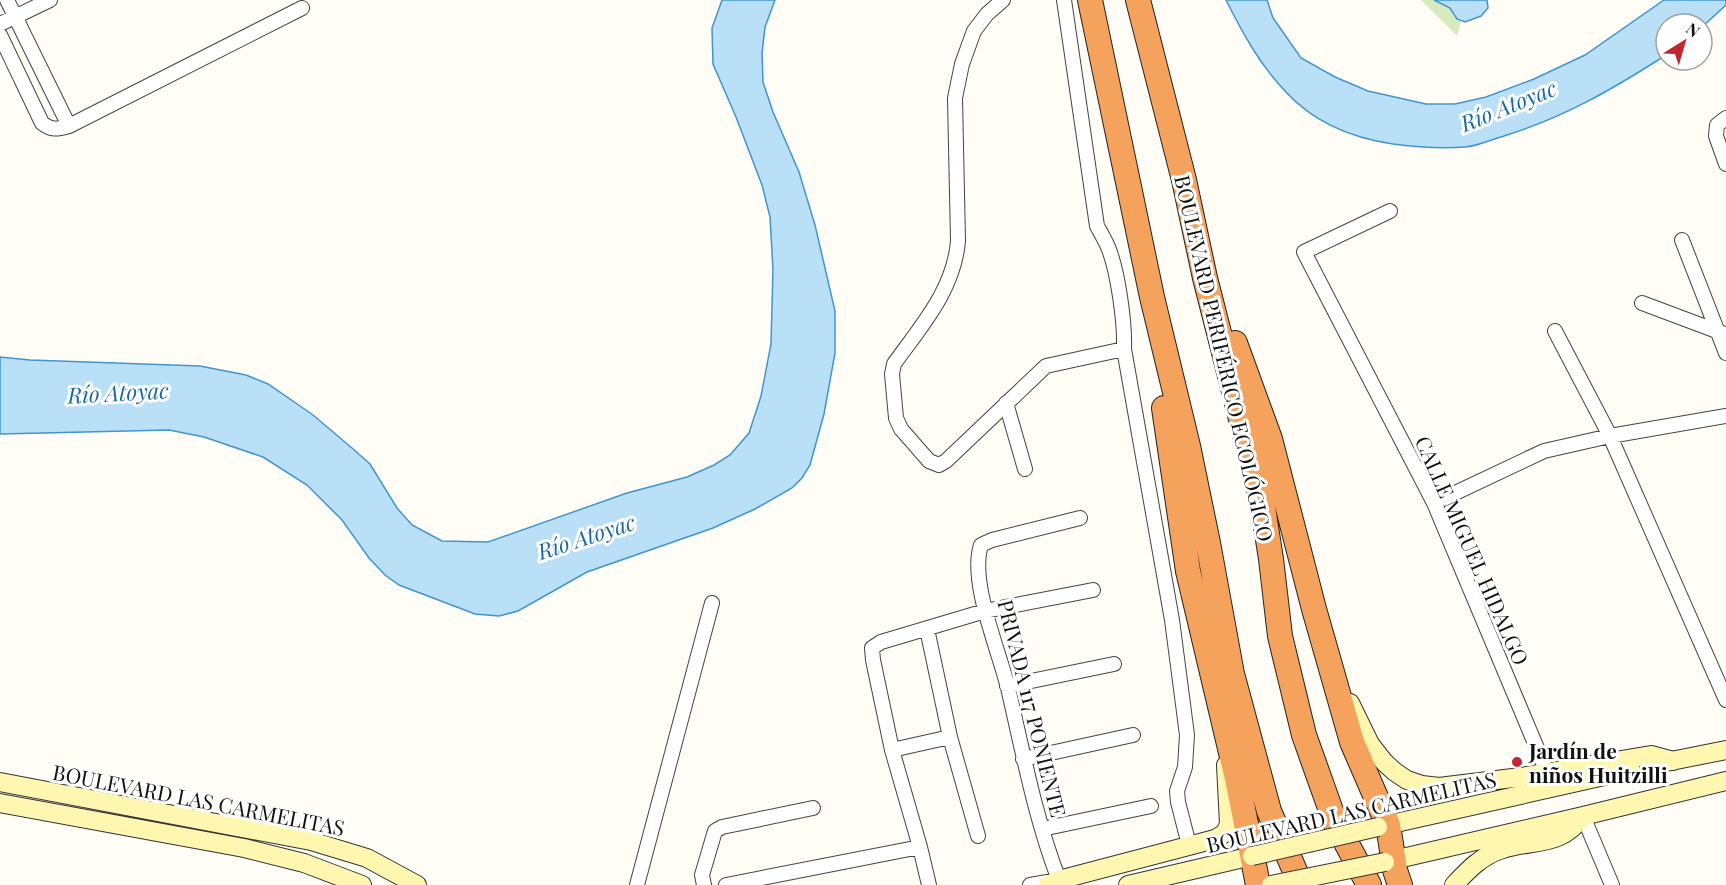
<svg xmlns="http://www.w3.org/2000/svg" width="1726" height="885" font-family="'Playfair Display',serif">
<rect width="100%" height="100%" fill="#fffdf5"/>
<!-- green -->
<path fill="#d5ebbd" d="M 1421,0 L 1434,0 L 1450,8 L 1461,22 L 1457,36 Z"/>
<!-- water -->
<path fill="#b9e0f7" stroke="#3f96cf" stroke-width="1.5" d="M 722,0 L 775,0 L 765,27 L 762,53 L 763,82 L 773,112 L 799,172 L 815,225 L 835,311 L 835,353 L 824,414 L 810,465 L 802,478 L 792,488 L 755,509 L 713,528 L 587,572 L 518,611 L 499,616 L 475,614 L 399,585 L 385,575 L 369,558 L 342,520 L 307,485 L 263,457 L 204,437 L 169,430 L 0,434 L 0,357 L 30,360 L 200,366 L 246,375 L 268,384 L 313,415 L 352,448 L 370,464 L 397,508 L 412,525 L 442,541 L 488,542 L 627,493 L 687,477 L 714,465 L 730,455 L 749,433 L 761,396 L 771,344 L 773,269 L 770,217 L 762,185 L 736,117 L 713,64 L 712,28 Z
M 1226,0 L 1267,0 L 1273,18 L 1301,58 L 1335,77 L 1368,91 L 1426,104 L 1455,104 L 1486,97 L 1534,79 L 1585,55 L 1664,0 L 1726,0 L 1726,5 L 1702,27 L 1702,24 L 1666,24 L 1666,55 C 1613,89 1565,117 1504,136 C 1492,139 1478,146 1465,147 C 1441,149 1416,147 1393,144 C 1352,138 1313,122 1285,91 C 1260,65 1242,32 1226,0 Z
M 1434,0 L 1487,0 L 1488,8 L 1481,16 L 1465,22 L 1457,19 L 1450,8 Z"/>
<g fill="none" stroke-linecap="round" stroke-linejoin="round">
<defs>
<path id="street" d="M 7,0 L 69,126
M 1003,0 L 987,14 L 974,31 L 962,64 L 955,98 L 958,241 C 954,290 921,326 894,364 L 892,374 L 896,418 L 901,429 L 929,461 L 939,465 L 946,461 L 1046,366 L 1124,349
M 1064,0 L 1097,226 C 1101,233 1105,240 1108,247 C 1118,271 1125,323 1124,349 L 1172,620 L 1187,735 L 1185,767 L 1177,791 L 1178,802 L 1189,845
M 0,24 L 50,0
M 0,35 L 42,123 C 52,131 58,129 69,126 L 302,8
M 1726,118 L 1717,125 L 1716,136 L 1726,164
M 1390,211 L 1304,252 L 1434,503 L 1547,772
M 1682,240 L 1726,353
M 1642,303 L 1722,333
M 1555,331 L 1610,436 L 1726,700
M 1006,403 L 1025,469
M 1434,503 L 1544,451 L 1610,436 L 1726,416
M 927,629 L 950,737 L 978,836
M 1007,686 L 1114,664
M 892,750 L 950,737
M 1023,759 L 1133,735
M 1583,816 L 1612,885
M 1042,829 L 1151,806
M 637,885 L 712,603
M 704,885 L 702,875 L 715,831 L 722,827 L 813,808
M 726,885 L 920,847
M 929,885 L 920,847 L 892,750 L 873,660 L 872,648 L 881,642 L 985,611 L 1093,590
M 1030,885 L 1059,880 C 1035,818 1023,752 1008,688 C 999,650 969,582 981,545 L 992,540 L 1080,518"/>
<path id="secondary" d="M 1350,703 L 1370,744 L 1384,762 L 1395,772 L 1407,780 L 1422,785 L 1439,787 L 1521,777 L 1651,755 L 1673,761
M 1661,763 L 1726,750
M 0,782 L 311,841 L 367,858 L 417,885
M 0,803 L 244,848 L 304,863 L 362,885
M 1378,827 L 1631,770
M 1385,862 L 1583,816 L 1726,781
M 1048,885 L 1059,880 L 1215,839 L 1225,833 L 1229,824 L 1226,765
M 1128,885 L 1252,856
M 1454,885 C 1468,870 1482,855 1503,849 C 1535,839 1561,847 1583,816"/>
<path id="highway" d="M 1090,0 L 1152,297 L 1188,446 L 1208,543 L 1232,674 L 1269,811 L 1301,885
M 1138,0 L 1184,180 L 1205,278 L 1262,501 L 1271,559 L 1280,636 L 1304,735 L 1335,822 L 1369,885
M 1235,343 L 1270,439 L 1314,609 L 1352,742 L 1388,825 L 1395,870 L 1400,885
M 1164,408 L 1188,571 L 1237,778 L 1258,885"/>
</defs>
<!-- street casing -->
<use href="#street" stroke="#444" stroke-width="16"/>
<!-- secondary casing -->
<use href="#secondary" stroke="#333" stroke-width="20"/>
<!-- highway casing -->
<use href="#highway" stroke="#222" stroke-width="26"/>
<!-- street -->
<use href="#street" stroke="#fff" stroke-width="14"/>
<!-- secondary -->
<use href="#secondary" stroke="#fff6b0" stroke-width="18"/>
<!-- highway -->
<use href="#highway" stroke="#f5a25d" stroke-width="24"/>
<defs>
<path id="secondary-bridge" d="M 1252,856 L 1378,827
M 1271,885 L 1385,862"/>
</defs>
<!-- secondary-bridge casing -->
<use href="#secondary-bridge" stroke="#333" stroke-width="20" stroke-linecap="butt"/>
<!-- secondary-bridge -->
<use href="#secondary-bridge" stroke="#fff6b0" stroke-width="18"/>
</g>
<!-- markers -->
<circle fill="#c4262e" stroke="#fff" stroke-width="2" cx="1517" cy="762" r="6"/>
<g text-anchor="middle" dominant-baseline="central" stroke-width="6" stroke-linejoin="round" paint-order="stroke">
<!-- street labels -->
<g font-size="21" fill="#111" stroke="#fff">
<text transform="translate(1225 358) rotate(77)">BOULEVARD PERIFÉRICO ECOLÓGICO</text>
<text transform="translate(1473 550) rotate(66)">CALLE MIGUEL HIDALGO</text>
<text transform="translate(1033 708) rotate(76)">PRIVADA 117 PONIENTE</text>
<text transform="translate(199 799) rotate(11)">BOULEVARD LAS CARMELITAS</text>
<text transform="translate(1351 811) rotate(-13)">BOULEVARD LAS CARMELITAS</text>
</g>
<!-- poi labels -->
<g font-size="21" font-weight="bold" fill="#111" stroke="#fff" text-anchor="start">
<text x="1529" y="750">Jardín de<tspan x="1529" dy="24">niños Huitzilli</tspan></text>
</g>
<!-- water labels -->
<g font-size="22" font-style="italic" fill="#1768a6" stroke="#fff">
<text transform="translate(1508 105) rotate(-22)">Río Atoyac</text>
<text transform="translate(118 392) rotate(-3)">Río Atoyac</text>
<text transform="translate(586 536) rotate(-18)">Río Atoyac</text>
</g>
</g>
<!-- north arrow -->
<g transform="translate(1684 42) rotate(37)"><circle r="28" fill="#ffffff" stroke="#a0a0a0" stroke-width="1.5"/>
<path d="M0-4.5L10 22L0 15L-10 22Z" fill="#c4262e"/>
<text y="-9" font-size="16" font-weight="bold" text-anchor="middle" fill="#111111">N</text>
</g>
</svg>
